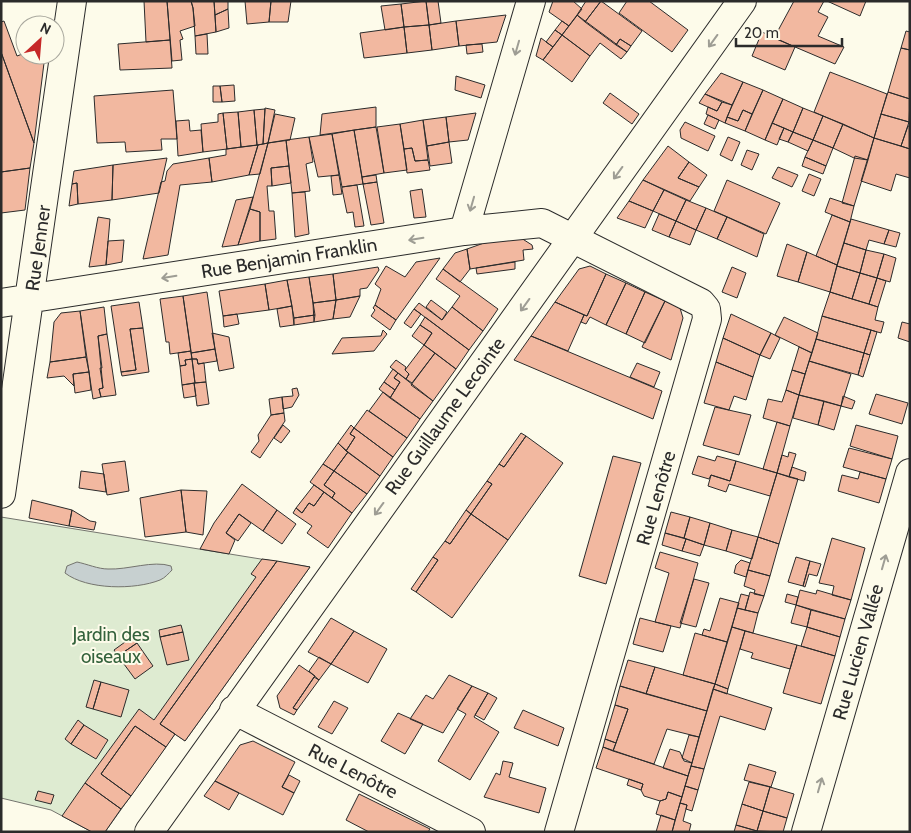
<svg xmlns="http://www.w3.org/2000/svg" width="911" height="833" font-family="Cabin,sans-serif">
<rect width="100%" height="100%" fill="#fdfbea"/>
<!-- green -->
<path fill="#deebd1" stroke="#74746e" d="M 1,517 L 310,567 L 185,741 L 175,734 L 105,832 L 92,832 L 51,810 L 1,798 Z"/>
<!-- water -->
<path fill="#c7d0d0" stroke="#74746e" d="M 77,562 C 87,564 98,569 108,569 C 128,570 153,560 171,566 L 172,570 C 169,573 165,578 160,580 C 135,590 87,590 65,573 L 67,566 Z"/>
<!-- building -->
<path fill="#f2b8a0" stroke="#2b2b2b" d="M 144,1 L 167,1 L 170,40 L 146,42 Z
M 167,1 L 191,1 L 193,8 L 195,26 L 180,31 L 183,39 L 180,40 L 182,60 L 172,61 Z
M 191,1 L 214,1 L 216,32 L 195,36 L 193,8 Z
M 214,1 L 228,1 L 228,9 L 215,15 Z
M 245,1 L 271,1 L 269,22 L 247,24 Z
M 271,1 L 291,1 L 288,22 L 269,22 Z
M 426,1 L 438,1 L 441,23 L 429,25 Z
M 426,1 L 429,25 L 404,27 L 401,4 Z
M 553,1 L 573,1 L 582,9 L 569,26 L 549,12 Z
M 586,1 L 601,1 L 585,22 L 577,15 Z
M 601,1 L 642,31 L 631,46 L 620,39 L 616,45 L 585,22 Z
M 627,1 L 649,1 L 688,30 L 672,52 L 619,13 Z
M 794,1 L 824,1 L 818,12 L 828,17 L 818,36 L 844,47 L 835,64 L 774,38 Z
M 827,1 L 866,1 L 860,16 Z
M 401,4 L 404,27 L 385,30 L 381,6 Z
M 228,9 L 229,28 L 216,32 L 215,15 Z
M 506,15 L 497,42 L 459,46 L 456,21 Z
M 577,15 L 627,52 L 621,59 L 600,43 L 590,56 L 562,35 Z
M 4,21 L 17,56 L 25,53 L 25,55 L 45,55 L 34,143 L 1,52 L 1,22 Z
M 456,21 L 459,46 L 432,50 L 429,25 Z
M 562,21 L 569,26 L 562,35 L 555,30 Z
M 429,25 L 432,50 L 407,53 L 404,27 Z
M 404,27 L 407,53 L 364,58 L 360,33 Z
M 555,30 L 562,35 L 553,47 L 546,42 Z
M 906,31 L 910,32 L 910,50 L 901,48 Z
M 762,32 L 795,47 L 785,70 L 752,56 Z
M 207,34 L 208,54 L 196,54 L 195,36 Z
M 562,35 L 590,56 L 572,82 L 543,60 Z
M 541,38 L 553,47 L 543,60 L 536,56 Z
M 620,39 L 631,46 L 627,52 L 616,45 Z
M 170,40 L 172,68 L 120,70 L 118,44 Z
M 482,44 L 483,52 L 467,54 L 466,45 Z
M 901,48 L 910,50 L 910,99 L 888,92 Z
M 1,52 L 34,143 L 30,168 L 1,172 Z
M 830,72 L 887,94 L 874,138 L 814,112 Z
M 721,73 L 743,82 L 732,105 L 705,94 Z
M 456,76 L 485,85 L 481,98 L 455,90 Z
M 743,82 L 763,90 L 752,114 L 743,110 L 738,121 L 727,117 Z
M 234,85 L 235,101 L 222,102 L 220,86 Z
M 213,86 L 220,86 L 222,102 L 213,102 Z
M 173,90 L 177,139 L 161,139 L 162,150 L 126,152 L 125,142 L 97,143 L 94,96 Z
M 763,90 L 783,99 L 765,140 L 745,131 Z
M 888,92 L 910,99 L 909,122 L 881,114 Z
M 610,93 L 639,114 L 632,124 L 603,103 Z
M 705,94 L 722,102 L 717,111 L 699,103 Z
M 783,99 L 803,108 L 793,132 L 772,123 Z
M 722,102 L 732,105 L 725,123 L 706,114 L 708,107 L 717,111 Z
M 376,107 L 376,127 L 320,135 L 322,114 Z
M 265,108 L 275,110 L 268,143 L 263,144 Z
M 803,108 L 823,116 L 813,140 L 793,132 Z
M 265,109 L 263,144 L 257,145 L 254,110 Z
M 254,110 L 257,145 L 241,147 L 238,112 Z
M 743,110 L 752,114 L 745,131 L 725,123 L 727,117 L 738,121 Z
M 238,112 L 241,147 L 227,149 L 223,113 Z
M 223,113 L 227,149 L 203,152 L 201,124 L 218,122 L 218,114 Z
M 476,113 L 468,140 L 449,142 L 446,117 Z
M 275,114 L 295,118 L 290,140 L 268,143 Z
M 881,114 L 909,122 L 901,146 L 874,138 Z
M 708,115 L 719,120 L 715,129 L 704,124 Z
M 823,116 L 843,124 L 833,148 L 813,140 Z
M 446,117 L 449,142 L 427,146 L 423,120 Z
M 189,120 L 190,131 L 201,130 L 203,152 L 178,156 L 176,121 Z
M 423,120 L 428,160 L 415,161 L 412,148 L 404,149 L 400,124 Z
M 685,122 L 715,136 L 708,151 L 681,138 L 680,130 Z
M 772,123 L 784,128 L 777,145 L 765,140 Z
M 400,124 L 407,170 L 384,173 L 377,127 Z
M 843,124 L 874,138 L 868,160 L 854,158 L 833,148 Z
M 908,126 L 910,126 L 910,149 L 901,146 Z
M 376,127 L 384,173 L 362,177 L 354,130 Z
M 784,128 L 793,132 L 788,142 L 779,139 Z
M 354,130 L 363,184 L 342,187 L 332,134 Z
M 793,132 L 813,140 L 808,151 L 788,142 Z
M 332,134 L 339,175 L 318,177 L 309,137 Z
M 309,137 L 313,162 L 306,164 L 310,191 L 292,193 L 286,140 Z
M 728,137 L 740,142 L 732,161 L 720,155 Z
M 874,138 L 910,149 L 910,178 L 896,174 L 891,191 L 861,181 Z
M 286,140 L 289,166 L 271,168 L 272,186 L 267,186 L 269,211 L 274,211 L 276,239 L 260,241 L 260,212 L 250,209 L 268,143 Z
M 813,140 L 833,148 L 826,166 L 805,157 Z
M 449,142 L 452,163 L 430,166 L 427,146 Z
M 268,143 L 260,174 L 249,175 L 258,145 Z
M 258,145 L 249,175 L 212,182 L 209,158 L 226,155 L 226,149 Z
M 668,146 L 689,162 L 678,178 L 699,187 L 690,201 L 643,180 Z
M 412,148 L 415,161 L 428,160 L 430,170 L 407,173 L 404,149 Z
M 747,150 L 759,154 L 752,170 L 741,165 Z
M 855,156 L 868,160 L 854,206 L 842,203 Z
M 805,157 L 826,166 L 823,174 L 802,166 Z
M 167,158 L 159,193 L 112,200 L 113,165 Z
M 209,158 L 212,182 L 180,185 L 168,255 L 143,259 L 161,182 L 165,181 L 167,171 L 173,164 Z
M 689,162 L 707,175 L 699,187 L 678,178 Z
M 113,165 L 112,200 L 78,204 L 77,183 L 72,184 L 74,171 Z
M 289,166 L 291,183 L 272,186 L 271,168 Z
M 778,167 L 798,175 L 792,187 L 772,178 Z
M 30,168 L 25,210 L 1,213 L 1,172 Z
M 809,174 L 821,179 L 814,196 L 802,191 Z
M 339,175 L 342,194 L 333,195 L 331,176 Z
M 376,175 L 377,182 L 363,184 L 362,177 Z
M 643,180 L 664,190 L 653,211 L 629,201 Z
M 727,180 L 780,203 L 766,234 L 714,211 Z
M 377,182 L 384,223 L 371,225 L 363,184 Z
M 77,183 L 78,204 L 69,206 L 72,184 Z
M 357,185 L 364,226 L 355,227 L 353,212 L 347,213 L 342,189 L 342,187 Z
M 422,189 L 426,217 L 414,218 L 410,191 Z
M 664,190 L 686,200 L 676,221 L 653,211 Z
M 305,192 L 309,234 L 295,237 L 292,193 Z
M 253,197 L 238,245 L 222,247 L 236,200 Z
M 830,198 L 854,206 L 850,222 L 825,212 Z
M 686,200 L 706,208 L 696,230 L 676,221 Z
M 629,201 L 653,211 L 645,228 L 617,218 Z
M 706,208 L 727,217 L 717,239 L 696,230 Z
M 250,209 L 260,212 L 260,241 L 238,245 Z
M 659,214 L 676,221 L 669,237 L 652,230 Z
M 832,215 L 850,222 L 837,265 L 816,256 Z
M 98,217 L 110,219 L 106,265 L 89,267 Z
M 727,217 L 764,234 L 757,257 L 717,239 Z
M 851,219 L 889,230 L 884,244 L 869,240 L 866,250 L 844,243 Z
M 676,221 L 696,230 L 690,245 L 669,237 Z
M 889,230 L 900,233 L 896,247 L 884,244 Z
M 521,238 L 532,245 L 533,249 L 523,250 L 524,260 L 470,269 L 467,249 L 484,243 Z
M 124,240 L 122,262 L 106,265 L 108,241 Z
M 844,243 L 866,250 L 860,273 L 837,266 Z
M 787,244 L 807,252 L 798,282 L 777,276 Z
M 467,249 L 470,269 L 460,282 L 443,269 L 455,253 Z
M 866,250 L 884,254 L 877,278 L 860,273 Z
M 807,252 L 837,265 L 830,292 L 798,282 Z
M 884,254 L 896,258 L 890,282 L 877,278 Z
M 440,258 L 396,320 L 375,305 L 381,289 L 375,284 L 386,266 L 405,277 L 416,262 Z
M 515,262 L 515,269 L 477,274 L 476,268 Z
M 590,266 L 606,274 L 587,316 L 555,302 L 579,269 Z
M 837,266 L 860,273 L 852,299 L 830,292 Z
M 378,267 L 379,270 L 367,288 L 360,289 L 360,296 L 336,300 L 333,274 Z
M 732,267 L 746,273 L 737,298 L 722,292 Z
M 443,269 L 498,309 L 483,331 L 452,307 L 460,296 L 436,279 Z
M 860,273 L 877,278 L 869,304 L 852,299 Z
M 333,274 L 336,300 L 313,303 L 309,277 Z
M 606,274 L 626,283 L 606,325 L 590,317 L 586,324 L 581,322 L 584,315 L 587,316 Z
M 309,277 L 315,315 L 294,318 L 287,280 Z
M 877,278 L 886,281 L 878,307 L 869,304 Z
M 287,280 L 292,306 L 269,310 L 265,284 Z
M 626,283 L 645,292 L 626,334 L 606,325 Z
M 265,284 L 269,310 L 223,316 L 219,291 Z
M 207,292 L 215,349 L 191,353 L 183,296 Z
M 645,292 L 665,301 L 645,343 L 626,334 Z
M 830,292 L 878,307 L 875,320 L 884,322 L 881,333 L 822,316 Z
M 183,296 L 191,351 L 170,354 L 169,342 L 166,342 L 160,299 Z
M 360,296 L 350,317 L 333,319 L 336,300 Z
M 336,300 L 333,319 L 314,322 L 313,303 Z
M 431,300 L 447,312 L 442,320 L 426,307 Z
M 665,301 L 680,308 L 683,318 L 671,360 L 642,347 Z
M 139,302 L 143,328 L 130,329 L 136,370 L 121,372 L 111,306 Z
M 555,302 L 584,315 L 568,351 L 531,336 Z
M 419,303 L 442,320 L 452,307 L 483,331 L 469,350 L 414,309 Z
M 375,305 L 396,320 L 390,330 L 371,316 L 375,310 L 373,308 Z
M 292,306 L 294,325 L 280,327 L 277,309 Z
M 104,307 L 107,334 L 98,336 L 103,388 L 99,389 L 101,397 L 93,399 L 80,311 Z
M 414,309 L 421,314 L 411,328 L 404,323 Z
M 80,311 L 86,357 L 50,362 L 54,322 L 61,313 Z
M 237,314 L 239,324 L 224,327 L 223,316 Z
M 731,314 L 771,333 L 760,355 L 723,338 Z
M 315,315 L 314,322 L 294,325 L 294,318 Z
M 822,316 L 871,330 L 864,353 L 816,339 Z
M 425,317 L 469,350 L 456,369 L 424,345 L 432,333 L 420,325 Z
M 784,317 L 818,333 L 812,353 L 775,335 Z
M 902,322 L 910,324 L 910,342 L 898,338 Z
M 420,325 L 432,333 L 424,345 L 412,336 Z
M 143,328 L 149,372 L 122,376 L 121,372 L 136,370 L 130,329 Z
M 383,330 L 387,334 L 374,351 L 332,354 L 342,338 L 381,336 Z
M 871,330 L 877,332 L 870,355 L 864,353 Z
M 212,333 L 229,337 L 234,368 L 219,371 Z
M 771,333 L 780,338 L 770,359 L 760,355 Z
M 107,334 L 116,395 L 101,397 L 99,389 L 103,388 L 100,368 L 102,368 L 98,336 Z
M 531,336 L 662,391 L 653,419 L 514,360 Z
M 723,338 L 760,355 L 753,377 L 716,362 Z
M 816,339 L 864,353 L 858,375 L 809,361 Z
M 424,345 L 435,353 L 412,383 L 406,379 L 409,374 L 405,370 Z
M 799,347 L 812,353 L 805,374 L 792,370 Z
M 215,349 L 217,361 L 198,364 L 197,359 L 192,359 L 191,353 Z
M 191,351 L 192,359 L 185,360 L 186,365 L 180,366 L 178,353 Z
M 435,353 L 456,369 L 433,401 L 411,385 Z
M 864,353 L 870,355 L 863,377 L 858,375 Z
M 86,357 L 89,372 L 73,374 L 74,386 L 64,376 L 47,378 L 50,362 Z
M 192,359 L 195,383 L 182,385 L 180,366 L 186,365 L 185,360 Z
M 192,359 L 197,359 L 198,364 L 204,363 L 206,382 L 195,383 Z
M 396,360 L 406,367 L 405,370 L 409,374 L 406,379 L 390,367 Z
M 809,361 L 851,374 L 841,406 L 799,395 Z
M 716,362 L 753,377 L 746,400 L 734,396 L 729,410 L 704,403 Z
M 637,363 L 660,372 L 654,387 L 630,377 Z
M 393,369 L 398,373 L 394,378 L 400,382 L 395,390 L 384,382 Z
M 792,370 L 805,374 L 799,395 L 786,390 Z
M 89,372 L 91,390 L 75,393 L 73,374 Z
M 398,373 L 433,401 L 420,419 L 390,398 L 400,382 L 394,378 Z
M 206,382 L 209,404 L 197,406 L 194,383 Z
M 384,382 L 395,390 L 390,398 L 379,389 Z
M 194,383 L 196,396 L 184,398 L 182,385 Z
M 297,388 L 299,395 L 292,407 L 283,409 L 282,397 L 293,396 L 292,389 Z
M 786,390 L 799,395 L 790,426 L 763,418 L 768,399 L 782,402 Z
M 383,392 L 420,419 L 407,438 L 369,411 Z
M 876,394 L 908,403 L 902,424 L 869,414 Z
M 799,395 L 824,401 L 818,425 L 793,418 Z
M 843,396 L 855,401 L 852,409 L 841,406 Z
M 282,397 L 284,413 L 271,415 L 269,399 Z
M 824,401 L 841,406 L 834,430 L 818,425 Z
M 715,407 L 751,415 L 739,455 L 703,445 Z
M 367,410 L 407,438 L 393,457 L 354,428 Z
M 284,413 L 285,421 L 260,458 L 251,452 L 259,441 L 258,435 L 271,415 Z
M 777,422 L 790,426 L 777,473 L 763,469 Z
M 283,425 L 290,431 L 281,443 L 274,438 Z
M 351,425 L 354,428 L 350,434 L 355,437 L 346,451 L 338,443 Z
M 856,425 L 898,436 L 892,459 L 850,446 Z
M 354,428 L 393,457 L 380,476 L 346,451 L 355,437 L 350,434 Z
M 521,433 L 526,436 L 504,467 L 499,464 Z
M 526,436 L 563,463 L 508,540 L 471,514 L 492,484 L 487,481 L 499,464 L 504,467 Z
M 338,443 L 348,452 L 334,471 L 323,464 Z
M 849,448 L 892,459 L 886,479 L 843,467 Z
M 348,452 L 380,476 L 367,494 L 334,471 Z
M 789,452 L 796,454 L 789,477 L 777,473 L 782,455 L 788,457 Z
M 613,456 L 641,463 L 606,584 L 579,576 Z
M 698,456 L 715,461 L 717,456 L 736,461 L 730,481 L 711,475 L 709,479 L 692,474 Z
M 125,461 L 129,491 L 107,495 L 102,464 Z
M 736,461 L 777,473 L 770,496 L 729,484 L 726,492 L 708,486 L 711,475 L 730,481 Z
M 323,464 L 334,471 L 324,485 L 335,493 L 332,498 L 310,482 Z
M 792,467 L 806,472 L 804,481 L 789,477 Z
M 81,471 L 104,474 L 106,492 L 79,488 Z
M 334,471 L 367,494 L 352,513 L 332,498 L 335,493 L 324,485 Z
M 860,472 L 886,479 L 879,503 L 838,491 L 842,475 L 858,479 Z
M 777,473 L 798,479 L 779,544 L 758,537 Z
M 487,481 L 492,484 L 471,514 L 466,510 Z
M 242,484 L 277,510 L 263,531 L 239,514 L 226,533 L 235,540 L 229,554 L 200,549 L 214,523 Z
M 314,485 L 324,492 L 314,506 L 309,503 L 302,513 L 296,508 Z
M 181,490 L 207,491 L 203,535 L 186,532 Z
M 181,490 L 186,532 L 145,537 L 140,498 Z
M 324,492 L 352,513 L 328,548 L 307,533 L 312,526 L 293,513 L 296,508 L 302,513 L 309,503 L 314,506 Z
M 32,500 L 72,510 L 69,526 L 29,518 Z
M 72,510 L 90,521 L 96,522 L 94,530 L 69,526 Z
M 277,510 L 296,524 L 282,544 L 263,531 Z
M 466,510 L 471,514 L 450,544 L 445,541 Z
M 671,512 L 690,517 L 684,538 L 665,533 Z
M 239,514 L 251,523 L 238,541 L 226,533 Z
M 471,514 L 508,540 L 452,618 L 416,592 L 438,560 L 433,557 L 445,541 L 450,544 Z
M 690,517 L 710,523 L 704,545 L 684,538 Z
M 710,523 L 732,530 L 726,551 L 704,545 Z
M 732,530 L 758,537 L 752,559 L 726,551 Z
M 665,533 L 686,539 L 682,551 L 662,545 Z
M 758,537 L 779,544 L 770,576 L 748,570 Z
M 832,538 L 865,548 L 851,600 L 832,595 L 834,586 L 819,583 Z
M 686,539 L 704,545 L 700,556 L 682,551 Z
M 660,552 L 698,563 L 680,628 L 655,622 L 669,573 L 655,568 Z
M 433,557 L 438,560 L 416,592 L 411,589 Z
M 796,557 L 810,561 L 803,586 L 788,582 Z
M 262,559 L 277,561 L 160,724 L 175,734 L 166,747 L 135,726 L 101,774 L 131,796 L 121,809 L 85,783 L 139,709 L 154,720 L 256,577 L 251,574 Z
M 741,560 L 750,563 L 746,577 L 734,573 L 736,565 Z
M 277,561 L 310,567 L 185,741 L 160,724 Z
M 810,561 L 821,564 L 817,576 L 809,574 L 805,587 L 803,586 Z
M 748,570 L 770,576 L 764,596 L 754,594 L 755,590 L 744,586 Z
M 694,579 L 709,583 L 696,627 L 680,623 Z
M 800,590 L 816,594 L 817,590 L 851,600 L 845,619 L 796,605 Z
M 750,592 L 764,596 L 758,613 L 745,610 Z
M 741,594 L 749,596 L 745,610 L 737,608 Z
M 787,594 L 798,597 L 796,605 L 785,602 Z
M 720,598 L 739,603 L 727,642 L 702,635 L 704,629 L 710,631 Z
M 796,605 L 811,610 L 807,627 L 791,623 Z
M 737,608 L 758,613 L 753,633 L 732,627 Z
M 811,610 L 845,619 L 840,637 L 807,627 Z
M 331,618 L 354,631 L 331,664 L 308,652 Z
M 640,618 L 671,626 L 663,652 L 633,644 Z
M 181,625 L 183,632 L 160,637 L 159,630 Z
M 732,627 L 745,631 L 728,689 L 715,684 Z
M 807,627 L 840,637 L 835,656 L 801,646 Z
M 354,631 L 387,649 L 368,683 L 331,664 Z
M 745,631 L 797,645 L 790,669 L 751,658 L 753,653 L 740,649 Z
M 183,632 L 189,660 L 167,665 L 160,637 Z
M 695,633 L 727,642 L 715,684 L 683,675 Z
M 132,637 L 137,643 L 118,656 L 114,650 Z
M 137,643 L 153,666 L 135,679 L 118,656 Z
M 797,645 L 835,656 L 821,704 L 783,693 Z
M 319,657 L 331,664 L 319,680 L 309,671 Z
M 628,660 L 655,667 L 646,694 L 620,686 Z
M 299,665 L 315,676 L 293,708 L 297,710 L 294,715 L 280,708 L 277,696 Z
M 655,667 L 715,684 L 707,711 L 646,694 Z
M 449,675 L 472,686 L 443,733 L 410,719 L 426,695 L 433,699 Z
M 314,677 L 319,680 L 297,710 L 293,708 Z
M 94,680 L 101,682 L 93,709 L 86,707 Z
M 101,682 L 129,690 L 121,717 L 93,709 Z
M 715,684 L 728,689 L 727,694 L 713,689 Z
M 472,686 L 488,693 L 474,717 L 499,732 L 470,780 L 438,761 L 466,714 L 457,709 Z
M 620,686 L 707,711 L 699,737 L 667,729 L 654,764 L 613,751 L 628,709 L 615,705 Z
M 713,689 L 772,708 L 765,730 L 720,716 L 704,769 L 691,766 Z
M 488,693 L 497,698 L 484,720 L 475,715 Z
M 334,701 L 348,708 L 332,734 L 318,727 Z
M 615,705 L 628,709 L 616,743 L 605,739 Z
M 523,710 L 564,728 L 558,746 L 514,728 Z
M 398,713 L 423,724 L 405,754 L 381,741 Z
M 78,720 L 84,725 L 71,744 L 65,739 Z
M 84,725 L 108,740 L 96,759 L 71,744 Z
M 135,726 L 166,747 L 131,796 L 101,774 Z
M 689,735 L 699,737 L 692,763 L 682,758 Z
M 605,739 L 616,743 L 613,751 L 603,747 Z
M 253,741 L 295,762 L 282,787 L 294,793 L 283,815 L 215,781 L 240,745 Z
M 603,747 L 688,776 L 682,797 L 668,792 L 666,799 L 660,801 L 644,796 L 641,790 L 643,784 L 596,768 Z
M 670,749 L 680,752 L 684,761 L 692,763 L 688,776 L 663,768 Z
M 503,761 L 513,763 L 509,777 L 546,788 L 539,813 L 484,797 L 496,773 L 500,775 Z
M 749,764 L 776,772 L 771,787 L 744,780 Z
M 691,766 L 704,769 L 698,790 L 685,786 Z
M 289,775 L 300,781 L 294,793 L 282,787 Z
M 629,779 L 643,784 L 641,790 L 627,785 Z
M 215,781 L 239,793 L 229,810 L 204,796 Z
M 749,782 L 770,787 L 763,811 L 742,804 Z
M 85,783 L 121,809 L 105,832 L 92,832 L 62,816 Z
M 685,786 L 698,790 L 692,811 L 686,809 L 687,805 L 680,803 Z
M 770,787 L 794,794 L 787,818 L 763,811 Z
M 38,791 L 54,795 L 51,804 L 35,800 Z
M 668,792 L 682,797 L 675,820 L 656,814 L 660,801 L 666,799 Z
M 359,794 L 430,829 L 428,832 L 369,832 L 346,820 Z
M 680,803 L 687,805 L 683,821 L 691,824 L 689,832 L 672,832 Z
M 742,804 L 763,811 L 757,831 L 736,825 Z
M 763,811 L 787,818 L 783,832 L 757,831 Z
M 661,815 L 675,820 L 672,832 L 656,832 Z
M 736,825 L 757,831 L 757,832 L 734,832 Z"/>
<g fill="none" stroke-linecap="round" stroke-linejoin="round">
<defs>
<path id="street" d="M 464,231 L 531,1
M 1,303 L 464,231 L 542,223 L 701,303 L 706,309 L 707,319 L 559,832
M 1,494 L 72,1
M 234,710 L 471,832
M 149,832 L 742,1
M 806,832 L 910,473"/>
</defs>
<!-- street casing -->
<use href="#street" stroke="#2b2b2b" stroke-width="30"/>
<!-- street -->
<use href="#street" stroke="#fdfbea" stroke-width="28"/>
</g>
<!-- one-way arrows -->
<defs><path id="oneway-shaft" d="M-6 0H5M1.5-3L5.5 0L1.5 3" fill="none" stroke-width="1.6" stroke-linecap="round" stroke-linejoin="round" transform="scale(1.25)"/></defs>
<g stroke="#9e9d94">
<use href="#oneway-shaft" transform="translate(713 41) rotate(126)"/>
<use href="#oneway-shaft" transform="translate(517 48) rotate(106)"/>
<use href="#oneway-shaft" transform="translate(618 173) rotate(126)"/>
<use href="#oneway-shaft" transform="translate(472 204) rotate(106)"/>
<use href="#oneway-shaft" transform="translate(416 239) rotate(171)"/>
<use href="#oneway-shaft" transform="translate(169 277) rotate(171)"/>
<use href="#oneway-shaft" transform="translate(525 305) rotate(126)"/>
<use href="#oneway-shaft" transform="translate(379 509) rotate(126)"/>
<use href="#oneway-shaft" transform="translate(884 562) rotate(-74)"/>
<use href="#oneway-shaft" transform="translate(820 785) rotate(-74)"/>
</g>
<g text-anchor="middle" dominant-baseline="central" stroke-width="4" stroke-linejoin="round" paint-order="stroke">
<!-- street labels -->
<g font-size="19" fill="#2b2b2b" stroke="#fdfbea">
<text transform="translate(38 248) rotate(-82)">Rue Jenner</text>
<text transform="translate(289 258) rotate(-9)">Rue Benjamin Franklin</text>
<text transform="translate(445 416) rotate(-54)">Rue Guillaume Lecointe</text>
<text transform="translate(656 498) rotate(-74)">Rue Lenôtre</text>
<text transform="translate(858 652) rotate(-74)">Rue Lucien Vallée</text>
<text transform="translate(353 771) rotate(27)">Rue Lenôtre</text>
</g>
<!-- park labels -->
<g font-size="19" fill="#34623c" stroke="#fdfbea">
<text x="111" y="634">Jardin des<tspan x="111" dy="22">oiseaux</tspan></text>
</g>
</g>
<!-- border -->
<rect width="911" height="833" fill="none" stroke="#2b2b2b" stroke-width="5"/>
<!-- north arrow -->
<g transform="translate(40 40) rotate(26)"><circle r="24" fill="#fdfbea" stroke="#a9a89e"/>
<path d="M0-4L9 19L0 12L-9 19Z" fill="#c62828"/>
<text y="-8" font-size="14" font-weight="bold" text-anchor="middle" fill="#2b2b2b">N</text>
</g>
<!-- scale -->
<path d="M736 38v8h106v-8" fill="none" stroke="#2b2b2b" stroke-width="2.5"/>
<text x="744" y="38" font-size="15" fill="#2b2b2b" stroke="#fdfbea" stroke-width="4" paint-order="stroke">20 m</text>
</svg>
